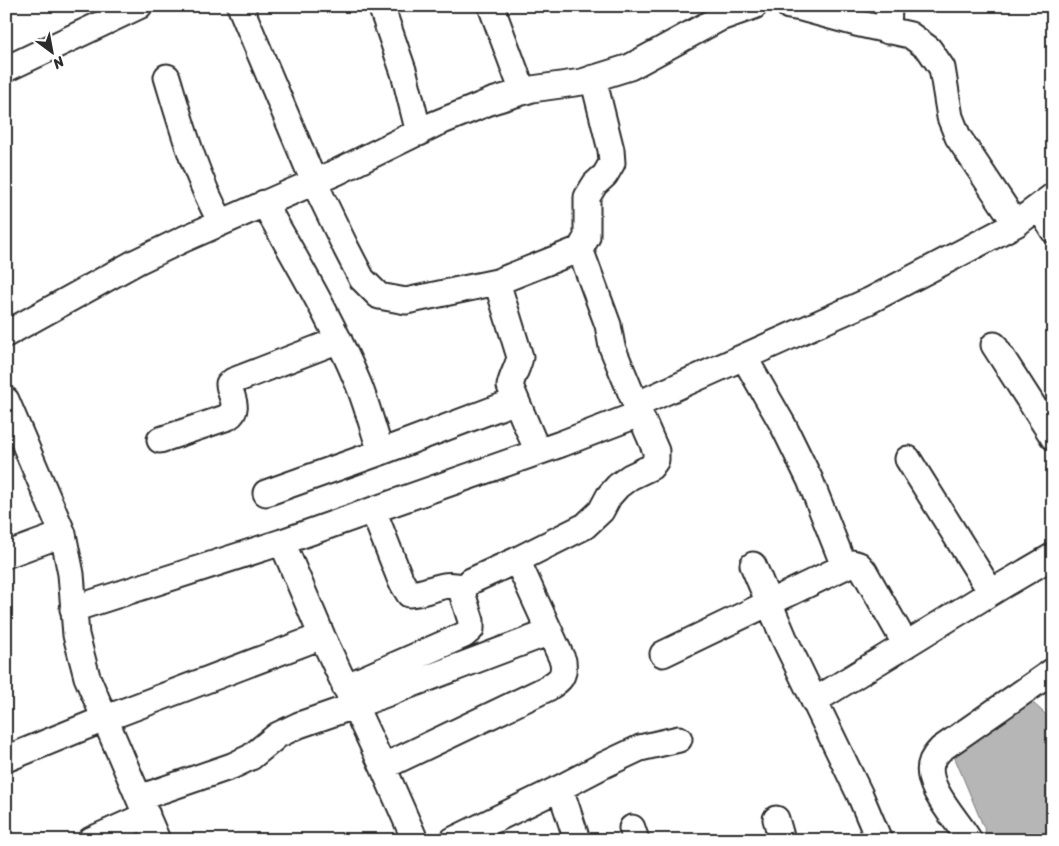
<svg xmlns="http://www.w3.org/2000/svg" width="1059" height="846" font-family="Sriracha,sans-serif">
<rect width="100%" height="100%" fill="#fff"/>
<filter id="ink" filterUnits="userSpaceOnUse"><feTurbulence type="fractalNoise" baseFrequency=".02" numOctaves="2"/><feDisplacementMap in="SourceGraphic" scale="10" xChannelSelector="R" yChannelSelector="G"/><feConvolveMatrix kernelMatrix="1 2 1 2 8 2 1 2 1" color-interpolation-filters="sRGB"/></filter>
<g filter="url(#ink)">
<!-- water -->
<path fill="#b6b6b6" stroke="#7e7e7e" d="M 1032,702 L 1053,721 L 1053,840 L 989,840 L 954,756 Z"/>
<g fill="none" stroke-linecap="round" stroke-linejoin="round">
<defs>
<path id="minor" d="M 240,6 L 314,182 L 346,248 L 362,279 L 379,296 L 406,301 L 497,282 L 580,249 L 608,325 L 612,347 L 636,405
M 381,6 L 404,73 L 419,133
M 491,6 L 523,92
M 789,6 L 801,8 L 856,23 L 910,35 L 929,49 L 942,68 L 950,117 L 958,137 L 1016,224
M 888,31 L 889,6
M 6,69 L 139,6
M 167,77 C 182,127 196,177 221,222
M 264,203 C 297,262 332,320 358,383 C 367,405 373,429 381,452
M 1039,207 L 1053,230
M 580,249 L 587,237 L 587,197 L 595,184 L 605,175 L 612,163 L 611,150 L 593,78
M 497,282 L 520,357 C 518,367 512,376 510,386 L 538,452
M 6,334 L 136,262 L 184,239 L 337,172 L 435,124 L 492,101 L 532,89 L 582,82 L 630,67 L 720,18 L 754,6
M 994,345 L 1053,437
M 744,357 L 783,425 L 810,480 L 844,566
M 6,400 L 63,534 L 71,574 L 76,635 L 87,677 L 157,840
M 160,440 L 228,417 C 241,409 230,396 229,384 L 233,381 L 339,340
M 908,459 L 991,592
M 266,493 L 381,452 L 516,401
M 373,510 L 401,581 L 409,594 C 431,593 442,580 464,588
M 282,542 L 561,444 L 639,414
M 6,555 L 63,534
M 753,565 L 784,638 L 860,795 L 879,840
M 73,609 L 282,542 L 322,636 L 383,767 L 415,840
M 663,654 L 852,563 L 859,565 L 864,571 L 906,645
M 345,687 L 464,635 L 471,629 L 471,621 L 463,596 L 464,588 L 471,581 L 517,560 L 585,526 L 601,511 L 609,496 L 618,486 L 630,477 L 651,467 L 656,460 L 656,451 L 636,405 L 869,301 L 1016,224 L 1053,196
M 814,701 L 1000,587 L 1053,556
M 6,759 L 104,719 L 322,636
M 383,767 L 548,688 C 560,680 565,677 563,661 L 517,560
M 560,788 L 604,765 L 640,748 L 679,739
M 139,798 L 232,766 L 251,757 L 278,735 L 299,725 L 354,706 L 550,632
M 776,819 L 782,840
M 632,828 L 636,840
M 91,840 L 147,815
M 453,840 L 560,788 L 577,840
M 969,840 C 958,820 922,785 932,761 C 934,757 938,752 941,749 L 1053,671"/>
</defs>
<!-- minor casing -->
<use href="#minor" stroke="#2b2b2b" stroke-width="29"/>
<!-- minor -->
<use href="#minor" stroke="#fff" stroke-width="25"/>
</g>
</g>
<!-- margin -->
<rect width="1059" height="846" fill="none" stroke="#fff" stroke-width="25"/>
<rect x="12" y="12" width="1034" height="821" fill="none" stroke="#2b2b2b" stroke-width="2" filter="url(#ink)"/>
<!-- north arrow -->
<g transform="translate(52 52) rotate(148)" stroke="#ffffff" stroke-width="4" paint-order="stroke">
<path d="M0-4L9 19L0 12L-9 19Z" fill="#2b2b2b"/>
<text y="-8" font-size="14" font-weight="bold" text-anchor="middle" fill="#2b2b2b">N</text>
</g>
</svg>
